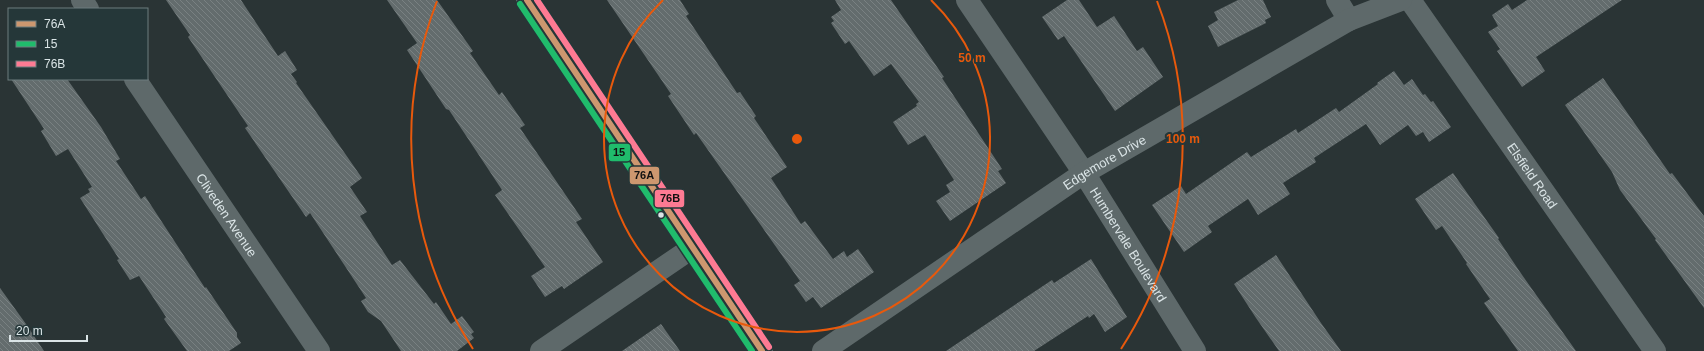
<svg xmlns="http://www.w3.org/2000/svg" width="1704" height="351" font-family="Helvetica,sans-serif">
<defs>
<pattern id="building-back-hatch" width="6" height="6" patternUnits="userSpaceOnUse"><rect width="6" height="6" fill="#636c6d"/><path d="M-1 5l2 2M0 0l6 6M5-1l2 2" fill="none" stroke="#798182"/></pattern>
</defs>
<rect width="100%" height="100%" fill="#2a3435"/>
<!-- building -->
<path fill="url(#building-back-hatch)" d="M 166,0 L 241,0 L 278,56 L 285,51 L 297,70 L 291,74 L 297,82 L 296,83 L 362,178 L 350,187 L 367,212 L 360,216 L 392,265 L 400,260 L 434,304 L 436,302 L 451,324 L 462,316 L 474,332 L 471,334 L 474,338 L 457,351 L 401,351 L 381,321 L 368,312 L 361,301 L 366,298 L 310,213 L 306,217 L 245,128 L 248,126 L 188,37 L 190,35 Z
M 387,0 L 437,0 L 473,51 L 470,53 L 499,95 L 502,92 L 525,125 L 520,128 L 582,219 L 576,222 L 603,262 L 564,289 L 562,286 L 545,297 L 531,276 L 545,267 L 495,195 L 502,190 L 449,110 L 446,109 L 407,50 L 417,43 Z
M 607,0 L 680,0 L 689,14 L 686,16 L 737,93 L 740,92 L 756,116 L 754,118 L 787,167 L 771,178 L 801,224 L 805,221 L 833,259 L 844,251 L 847,257 L 858,249 L 874,272 L 821,308 L 813,297 L 806,302 L 794,285 L 800,281 L 696,133 L 694,135 L 668,96 L 671,94 Z
M 835,0 L 891,0 L 944,77 L 942,78 L 1002,169 L 998,171 L 1006,183 L 950,221 L 936,201 L 950,192 L 946,185 L 954,180 L 925,135 L 908,145 L 893,122 L 917,106 L 916,104 L 919,102 L 891,64 L 874,76 L 849,41 L 845,44 L 831,23 L 834,21 L 831,17 L 841,10 Z
M 1067,0 L 1079,0 L 1097,27 L 1114,16 L 1137,51 L 1143,47 L 1163,77 L 1115,111 L 1064,36 L 1058,40 L 1042,17 Z
M 1238,0 L 1263,0 L 1271,17 L 1265,20 L 1266,23 L 1218,47 L 1208,26 L 1218,20 L 1214,12 Z
M 1527,0 L 1622,0 L 1536,57 L 1545,71 L 1522,87 L 1497,51 L 1500,49 L 1488,32 L 1498,26 L 1492,15 L 1508,4 L 1512,10 Z
M 1394,71 L 1404,85 L 1412,79 L 1423,95 L 1425,94 L 1431,102 L 1433,101 L 1451,127 L 1429,142 L 1423,132 L 1416,136 L 1408,125 L 1380,145 L 1366,124 L 1314,158 L 1316,162 L 1283,183 L 1290,194 L 1258,215 L 1248,199 L 1208,226 L 1212,232 L 1184,252 L 1152,205 L 1181,186 L 1186,194 L 1247,152 L 1251,157 L 1296,129 L 1298,133 L 1336,108 L 1339,112 L 1378,84 L 1377,83 Z
M 1603,78 L 1670,174 L 1672,173 L 1704,216 L 1704,308 L 1655,240 L 1656,239 L 1620,190 L 1612,172 L 1565,105 Z
M 11,79 L 67,79 L 101,127 L 120,159 L 116,161 L 141,199 L 145,196 L 205,288 L 206,287 L 237,333 L 237,337 L 241,343 L 229,351 L 187,351 L 164,319 L 166,317 L 139,276 L 130,280 L 117,260 L 119,259 L 80,198 L 90,192 L 88,189 L 92,187 L 68,149 L 56,156 L 41,131 L 44,129 Z
M 1453,173 L 1499,238 L 1498,239 L 1520,272 L 1576,351 L 1518,351 L 1484,303 L 1490,299 L 1466,264 L 1467,263 L 1442,226 L 1436,230 L 1415,199 Z
M 1276,255 L 1321,323 L 1341,351 L 1279,351 L 1256,318 L 1234,284 Z
M 1091,259 L 1127,317 L 1105,332 L 1094,314 L 1089,318 L 1088,316 L 1034,351 L 946,351 L 1052,280 L 1054,283 Z
M 0,288 L 26,324 L 44,351 L 0,351 Z
M 661,324 L 680,351 L 622,351 Z"/>
<g fill="none" stroke-linecap="round" stroke-linejoin="round">
<!-- minor -->
<g stroke="#5e696a" stroke-width="22">
<path d="M 82,0 L 88,9"/>
<path id="s1" d="M 967,0 L 1084,173 L 1195,351"/>
<path d="M 1337,0 L 1349,20"/>
<path id="s2" d="M 1410,0 L 1655,351"/>
<path id="s3" d="M 135,79 L 319,351"/>
<path d="M 541,351 L 692,248"/>
<path id="s4" d="M 823,351 L 1084,173 L 1349,20 L 1401,0"/>
</g>
<!-- secondary -->
<path stroke="#5e6b6c" stroke-width="22" d="M 527,0 L 692,248 L 762,351"/>
<defs>
<path id="bus-1" d="M 527,0 L 762,351"/>
<path id="bus-2" d="M 520,4 L 752,351"/>
<path id="bus-3" d="M 537,0 L 769,347"/>
</defs>
<!-- bus-1 casing -->
<use href="#bus-1" stroke="#253739" stroke-width="9"/>
<!-- bus-2 casing -->
<use href="#bus-2" stroke="#253739" stroke-width="9"/>
<!-- bus-3 casing -->
<use href="#bus-3" stroke="#253739" stroke-width="9"/>
<!-- bus-1 -->
<use href="#bus-1" stroke="#cd976f" stroke-width="6"/>
<!-- bus-2 -->
<use href="#bus-2" stroke="#20bc6c" stroke-width="6"/>
<!-- bus-3 -->
<use href="#bus-3" stroke="#fe7a93" stroke-width="6"/>
</g>
<!-- distance rings -->
<g fill="none" stroke="#e8590c" stroke-width="2">
<path d="M931 0A193 193 0 1 1 663 0"/>
<path d="M473 349A386 386 0 0 1 437 1M1157 1A386 386 0 0 1 1121 349"/>
</g>
<!-- markers -->
<circle fill="#dae4e6" stroke="#253739" stroke-width="1.5" cx="661" cy="215" r="3.5"/>
<g text-anchor="middle" dominant-baseline="central" stroke-width="4" stroke-linejoin="round" paint-order="stroke">
<!-- street labels -->
<g font-size="13" fill="#dae4e6" stroke="#253739">
<text stroke="none"><textPath href="#s4" startOffset="339">Edgemore Drive</textPath></text>
<text stroke="none"><textPath href="#s2" startOffset="214">Elsfield Road</textPath></text>
<text stroke="none"><textPath href="#s3" startOffset="164">Cliveden Avenue</textPath></text>
<text stroke="none"><textPath href="#s1" startOffset="293">Humbervale Boulevard</textPath></text>
</g>
</g>
<circle cx="797" cy="139" r="6" fill="#e8590c" stroke="#253739" stroke-width="2"/>
<g font-size="12" text-anchor="middle" font-weight="bold" fill="#e8590c" stroke="#253739" stroke-width="4" stroke-linejoin="round" paint-order="stroke">
<text x="972" y="62">50 m</text>
<text x="1183" y="143">100 m</text>
</g>
<g stroke="#253739" stroke-width="1.5">
<rect x="608" y="143" width="23" height="19" rx="4" fill="#20bc6c"/>
<rect x="629" y="166" width="31" height="19" rx="4" fill="#cd976f"/>
<rect x="654" y="189" width="31" height="19" rx="4" fill="#fe7a93"/>
</g>
<g font-size="11" text-anchor="middle" font-weight="bold" fill="#111">
<text x="619" y="156">15</text>
<text x="644" y="179">76A</text>
<text x="670" y="202">76B</text>
</g>
<!-- legend -->
<rect x="8" y="8" width="140" height="72" fill="#253739" stroke="#6d7c7e"/>
<rect x="16" y="21" width="20" height="6" fill="#cd976f" stroke="#6d7c7e"/>
<text x="44" y="28" font-size="12" fill="#dae4e6">76A</text>
<rect x="16" y="41" width="20" height="6" fill="#20bc6c" stroke="#6d7c7e"/>
<text x="44" y="48" font-size="12" fill="#dae4e6">15</text>
<rect x="16" y="61" width="20" height="6" fill="#fe7a93" stroke="#6d7c7e"/>
<text x="44" y="68" font-size="12" fill="#dae4e6">76B</text>
<!-- scale -->
<path d="M10 335v6h77v-6" fill="none" stroke="#dae4e6" stroke-width="2"/>
<text x="16" y="335" font-size="12" fill="#dae4e6" stroke="#253739" stroke-width="3" paint-order="stroke">20 m</text>
</svg>
